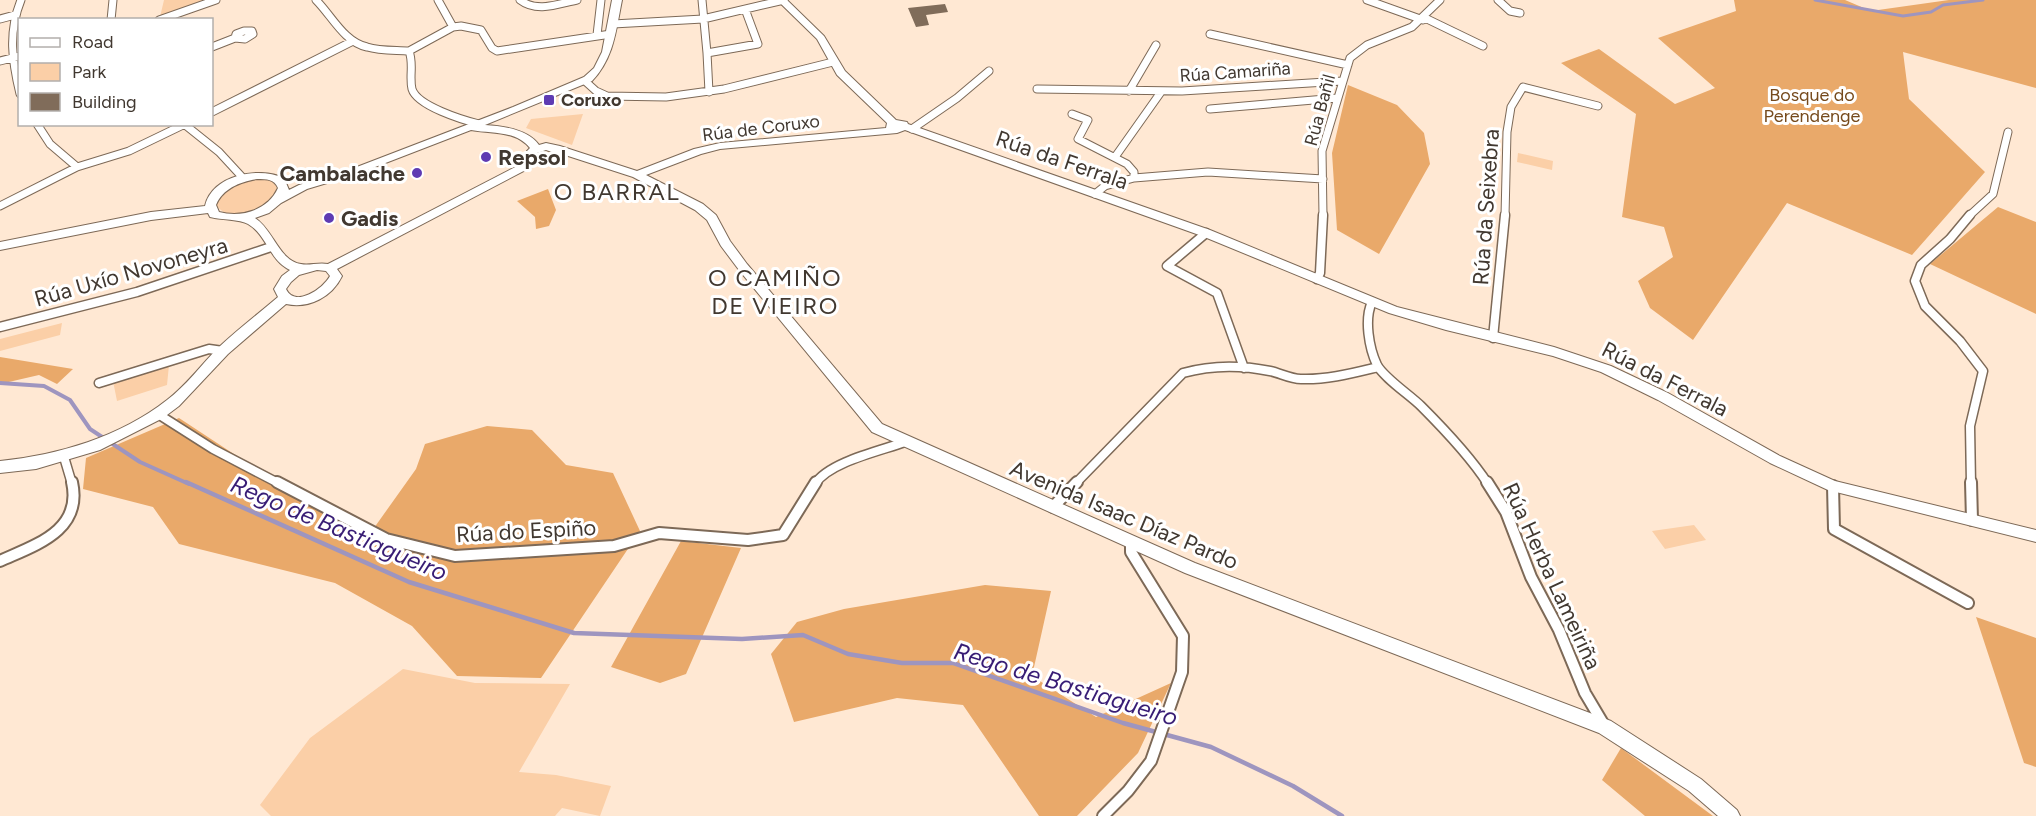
<svg xmlns="http://www.w3.org/2000/svg" width="2036" height="816" font-family="Figtree,sans-serif">
<rect width="100%" height="100%" fill="#ffe8d3"/>
<!-- green -->
<path fill="#fbcfa7" d="M 164,0 L 211,0 L 160,17 Z
M 583,114 L 572,145 L 526,128 L 531,119 Z
M 1518,153 L 1553,161 L 1552,170 L 1517,162 Z
M 252,179 C 315,175 240,237 217,206 C 218,189 238,183 252,179 Z
M 62,323 L 60,335 L 0,351 L 0,339 Z
M 169,365 L 167,385 L 117,401 L 113,381 Z
M 1694,525 L 1706,540 L 1665,549 L 1652,531 Z
M 403,669 L 475,683 L 570,684 L 519,772 L 556,775 L 611,786 L 600,816 L 562,808 L 555,816 L 271,816 L 260,805 L 310,738 Z"/>
<!-- forest -->
<path fill="#e9a96a" d="M 1734,0 L 1845,0 L 1871,11 L 1949,0 L 2036,0 L 2036,88 L 1903,52 L 1909,99 L 1985,172 L 1912,255 L 1787,203 L 1693,340 L 1650,308 L 1638,281 L 1673,257 L 1664,227 L 1622,217 L 1636,114 L 1561,63 L 1599,49 L 1675,104 L 1715,88 L 1658,38 L 1736,11 Z
M 1348,85 L 1397,105 L 1424,133 L 1430,164 L 1379,254 L 1337,230 L 1332,153 Z
M 548,189 L 556,210 L 549,226 L 536,229 L 535,217 L 517,201 Z
M 1998,207 L 2036,222 L 2036,314 L 1930,264 Z
M 0,357 L 73,369 L 57,384 L 39,375 L 0,384 Z
M 179,418 L 252,466 L 374,528 L 416,469 L 425,444 L 487,426 L 532,430 L 566,465 L 613,473 L 640,531 L 541,678 L 457,676 L 412,626 L 335,583 L 179,544 L 153,507 L 83,489 L 86,458 Z
M 681,541 L 741,548 L 686,674 L 660,683 L 611,667 Z
M 985,585 L 1051,591 L 1032,676 L 1096,717 L 1171,683 L 1138,753 L 1077,816 L 1039,816 L 963,705 L 897,698 L 794,722 L 771,654 L 797,622 L 844,609 Z
M 1976,617 L 2036,638 L 2036,767 L 2024,763 Z
M 1621,748 L 1713,816 L 1645,816 L 1602,780 Z"/>
<g fill="none" stroke-linecap="round" stroke-linejoin="round">
<!-- stream-far2 -->
<path stroke="#9e95bf" stroke-width="3" d="M 1815,0 L 1903,16 L 1931,12 L 1943,5 L 1983,0"/>
<!-- stream-far1 -->
<path stroke="#9e95bf" stroke-width="4" d="M 0,383 L 44,386 L 70,400 L 90,429 L 140,462 L 189,484"/>
<!-- stream -->
<path stroke="#9e95bf" stroke-width="4.5" d="M 186,482 L 409,582 L 574,633 L 742,639 L 803,635 L 848,654 L 902,663 L 953,663 L 1123,723 L 1211,747 L 1293,786 L 1342,816"/>
</g>
<!-- building -->
<path fill="#806c5a" d="M 945,4 L 948,12 L 926,15 L 929,25 L 916,27 L 908,8 Z"/>
<g fill="none" stroke-linecap="round" stroke-linejoin="round">
<defs>
<path id="street-far2" d="M 316,0 C 332,16 344,42 367,47 C 380,51 395,50 409,51
M 438,0 L 453,27 L 461,26 L 481,30 L 492,48 L 497,51 L 611,34
M 520,0 C 537,13 558,4 577,0
M 702,0 L 707,53 L 758,44 L 745,9
M 1367,0 L 1423,20
M 1498,0 L 1510,11 L 1520,13
M 1425,18 L 1483,46
M 0,19 L 15,15
M 111,20 L 113,0
M 159,20 L 216,0
M 613,24 L 703,19 L 784,0
M 244,31 L 252,31 L 253,34 L 245,39 L 235,38 L 236,34 Z
M 1210,34 L 1348,65
M 597,35 L 601,0
M 212,47 L 235,38
M 409,51 C 414,64 409,76 412,89 C 417,106 463,120 479,124
M 409,51 L 453,27
M 707,53 L 709,92
M 0,61 L 20,56
M 585,81 L 596,91 L 607,96 L 666,97 L 724,89 L 833,62
M 1037,89 L 1182,91 L 1342,81
M 1129,91 L 1156,45
M 20,94 C 12,61 8,32 21,0
M 1210,109 L 1337,98
M 212,112 L 353,41
M 1072,114 L 1088,120 L 1078,139 L 1127,164 L 1134,172 L 1134,178 L 1105,186 L 1095,194
M 37,124 L 50,144 L 77,167
M 184,124 L 219,152 L 243,178
M 912,129 L 957,98 L 989,71
M 1115,157 L 1161,92
M 1134,178 L 1208,172 L 1323,179
M 0,206 L 77,167 L 129,151 L 185,124
M 1323,216 L 1322,151 L 1350,58 L 1367,45 L 1412,27 L 1440,0
M 1505,216 L 1507,132 L 1511,107 L 1523,87 L 1598,106
M 1969,216 L 1993,194 L 2008,132"/>
<path id="street-far1" d="M 1970,215 L 1950,239 L 1921,265 L 1915,281 L 1925,306 L 1960,341 L 1983,371 L 1970,426 L 1971,484
M 1206,233 L 1167,266 L 1217,293 L 1244,368
M 1317,279 L 1320,273 L 1323,215
M 1372,302 C 1364,319 1369,348 1377,365 C 1384,378 1410,395 1421,406 C 1445,430 1470,456 1488,484
M 0,327 L 137,292 L 271,247
M 1493,338 L 1505,215
M 99,383 L 209,349 L 223,351
M 158,414 L 213,449 L 280,484
M 64,457 L 72,484
M 815,484 C 829,462 880,451 905,442
M 1075,484 L 1183,373 C 1211,365 1241,365 1270,371 C 1280,373 1290,379 1301,379 C 1327,380 1353,373 1378,367"/>
<path id="street" d="M 277,482 L 386,539 L 455,556 L 614,546 L 659,533 L 748,540 L 783,535 L 816,482
M 1487,482 L 1506,512 L 1531,577 L 1559,630 L 1585,693 L 1604,725
M 1971,482 L 1972,520
M 1833,486 L 1834,529 L 1968,603
M 1053,507 L 1077,482
M 0,561 C 35,545 83,531 72,482
M 1103,816 L 1128,791 L 1151,761 L 1182,672 L 1183,636 L 1131,552 L 1131,544"/>
<path id="secondary" d="M 612,0 L 622,0 C 616,30 614,58 592,81 L 485,125 C 503,126 528,129 539,145 L 546,143 L 560,146 L 637,171 L 694,149 L 720,143 L 886,128 L 887,123 L 837,75 L 817,39 L 777,0 L 787,0 L 824,36 L 845,71 L 896,120 L 907,122 L 908,124 L 1210,230 L 1397,307 L 1554,347 L 1611,366 L 1668,393 L 1780,456 L 1835,481 L 2036,530 L 2036,542 L 1828,490 L 1770,463 L 1658,400 L 1601,372 L 1553,356 L 1446,330 L 1389,313 L 1202,236 L 905,130 L 897,133 L 720,149 L 701,154 L 646,175 L 703,204 L 716,215 L 730,241 L 747,264 L 882,424 L 1195,563 L 1611,721 L 1701,779 L 1737,810 L 1740,816 L 1718,816 L 1689,791 L 1599,733 L 1185,573 L 872,432 L 739,270 L 721,246 L 707,220 L 695,210 L 633,177 L 562,154 L 560,159 L 543,165 L 537,164 L 337,269 L 342,276 C 332,297 309,309 286,304 L 228,354 L 179,406 L 163,418 L 100,450 L 36,469 L 0,473 L 0,461 C 58,455 120,437 167,400 C 186,386 201,365 218,348 C 237,330 258,314 278,297 L 274,289 L 282,276 L 290,270 C 269,260 267,235 248,224 C 240,219 221,220 210,217 L 208,213 L 151,220 L 0,250 L 0,242 L 151,212 L 205,206 C 212,175 258,166 284,178 L 289,190 L 299,185 L 349,170 L 513,107 L 584,77 L 594,68 L 602,52 ZM 471,130 C 492,134 515,130 530,148 L 527,151 L 527,161 L 328,264 C 318,262 309,266 301,264 C 279,261 273,229 255,218 L 269,213 L 281,203 L 307,189 L 357,174 ZM 546,150 L 552,152 L 551,155 L 542,158 L 537,157 L 537,153 ZM 257,179 C 267,179 274,179 278,188 C 268,210 242,218 219,212 L 216,205 C 223,188 240,182 257,179 ZM 317,270 L 326,271 L 330,276 C 323,289 295,308 286,289 L 291,282 L 299,275 Z"/>
</defs>
<!-- street-far2 casing -->
<use href="#street-far2" stroke="#7d6957" stroke-width="9"/>
<!-- street-far1 casing -->
<use href="#street-far1" stroke="#7d6957" stroke-width="11"/>
<!-- street casing -->
<use href="#street" stroke="#7d6957" stroke-width="14"/>
<!-- secondary casing -->
<use href="#secondary" stroke="#7d6957" stroke-width="2"/>
<!-- street-far2 -->
<use href="#street-far2" stroke="#fff" stroke-width="7"/>
<!-- street-far1 -->
<use href="#street-far1" stroke="#fff" stroke-width="8"/>
<!-- street -->
<use href="#street" stroke="#fff" stroke-width="10"/>
<!-- secondary -->
<use href="#secondary" fill="#fff" fill-rule="evenodd"/>
</g>
<!-- markers -->
<g fill="#5e3bb3" stroke="#fff" stroke-width="2">
<rect x="543" y="94" width="12" height="12" rx="3"/>
<circle cx="486" cy="157" r="6"/>
<circle cx="417" cy="173" r="6"/>
<circle cx="329" cy="218" r="6"/>
</g>
<g text-anchor="middle" dominant-baseline="central" stroke-width="6" stroke-linejoin="round" paint-order="stroke">
<!-- far-street labels -->
<g font-size="18" fill="#413830" stroke="#fff">
<text transform="translate(1235 72) rotate(-4)">Rúa Camariña</text>
<text transform="translate(1320 110) rotate(-75)">Rúa Bañil</text>
<text transform="translate(761 128) rotate(-7)">Rúa de Coruxo</text>
</g>
<!-- far-park labels -->
<g font-size="18" fill="#764a1c" stroke="#fff">
<text x="1812" y="95">Bosque do<tspan x="1812" dy="21">Perendenge</tspan></text>
</g>
<!-- far-poi labels -->
<g font-size="18" font-weight="bold" fill="#413830" stroke="#fff" text-anchor="start">
<text x="561" y="100">Coruxo</text>
</g>
<!-- poi labels -->
<g font-size="22" font-weight="bold" fill="#413830" stroke="#fff" text-anchor="start">
<text x="498" y="157">Repsol</text>
<text x="405" y="173" text-anchor="end">Cambalache</text>
<text x="341" y="218">Gadis</text>
</g>
<!-- street labels -->
<g font-size="22" fill="#413830" stroke="#fff">
<text transform="translate(1062 160) rotate(19)">Rúa da Ferrala</text>
<text transform="translate(1486 207) rotate(-86)">Rúa da Seixebra</text>
<text transform="translate(131 272) rotate(-16)">Rúa Uxío Novoneyra</text>
<text transform="translate(1665 379) rotate(27)">Rúa da Ferrala</text>
<text transform="translate(1124 515) rotate(23)">Avenida Isaac Díaz Pardo</text>
<text transform="translate(526 531) rotate(-3)">Rúa do Espiño</text>
<text transform="translate(1552 576) rotate(65)">Rúa Herba Lameiriña</text>
</g>
<!-- neighbourhood labels -->
<g font-size="24" letter-spacing="1.5" fill="#413830" stroke="#fff">
<text x="617" y="191">O BARRAL</text>
<text x="775" y="277">O CAMIÑO<tspan x="775" dy="28">DE VIEIRO</tspan></text>
</g>
<!-- water labels -->
<g font-size="24" font-style="italic" fill="#381d75" stroke="#fff">
<text transform="translate(339 528) rotate(23)">Rego de Bastiagueiro</text>
<text transform="translate(1066 684) rotate(17)">Rego de Bastiagueiro</text>
</g>
</g>
<!-- legend -->
<rect x="18" y="18" width="195" height="108" fill="#ffffff" stroke="#b3afac" stroke-width="1.5"/>
<rect x="30" y="38" width="30" height="9" fill="#ffffff" stroke="#b3afac" stroke-width="1.5"/>
<text x="72" y="48" font-size="18" fill="#413830">Road</text>
<rect x="30" y="63" width="30" height="18" fill="#fbcfa7" stroke="#b3afac" stroke-width="1.5"/>
<text x="72" y="78" font-size="18" fill="#413830">Park</text>
<rect x="30" y="93" width="30" height="18" fill="#806c5a" stroke="#b3afac" stroke-width="1.5"/>
<text x="72" y="108" font-size="18" fill="#413830">Building</text>
</svg>
